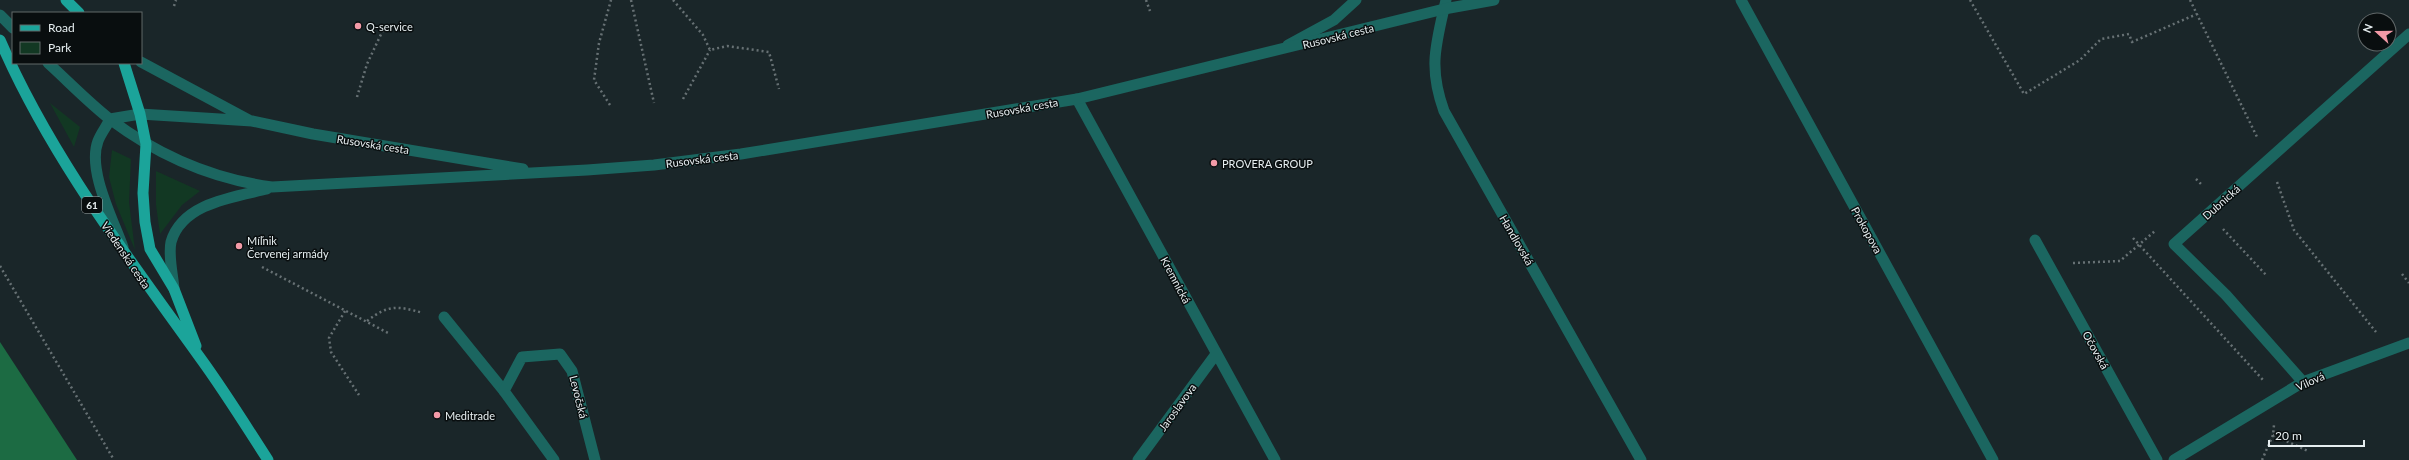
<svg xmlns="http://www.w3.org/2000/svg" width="2409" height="460" font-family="Lato,sans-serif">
<rect width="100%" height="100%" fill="#1a2629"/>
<!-- green -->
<path fill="#123823" d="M 50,103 L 80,127 L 74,147 Z
M 112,150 L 131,159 L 129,202 L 135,250 L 116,204 L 109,177 Z
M 156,171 L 200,191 L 182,205 L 160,234 L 156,205 Z"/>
<!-- forest -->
<path fill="#1c6b43" d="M 0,342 L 77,460 L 0,460 Z"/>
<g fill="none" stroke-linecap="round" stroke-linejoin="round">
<!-- path -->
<path stroke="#677174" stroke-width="2.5" stroke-dasharray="2 3" stroke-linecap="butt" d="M 631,0 L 654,103
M 673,0 L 703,35 L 710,50 L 727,46 L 769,52 L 779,89
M 1146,0 L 1150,11
M 1970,0 L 2024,94 L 2080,60 L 2101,39 L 2129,34 L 2132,42 L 2197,14
M 2190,0 L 2258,139
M 174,6 L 176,0
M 357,97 L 367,64 L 383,30
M 683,99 L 710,50
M 610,105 L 594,80 L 599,43 L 611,0
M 2196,179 L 2203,186
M 2277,182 L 2294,230 L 2376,332
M 2223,229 L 2267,276
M 2133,238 L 2263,380
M 2073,263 L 2120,261 L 2155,231
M 0,266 L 114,460
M 262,267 L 390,334
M 2402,274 L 2409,283
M 345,311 L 329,338 L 331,352 L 359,395
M 367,321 C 389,304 398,306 423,313
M 2273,435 L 2308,451
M 2262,460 L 2273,435 L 2274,425"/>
<!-- service -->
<path stroke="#1b6660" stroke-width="11" d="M 444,317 L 504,391"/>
<!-- minor -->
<path stroke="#1b6660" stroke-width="11" d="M 1446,0 C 1436,44 1428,67 1444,111 L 1641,460
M 1741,0 L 1993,460
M 1288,45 L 1334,20 L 1356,0
M 1077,99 L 1275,460
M 2035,240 L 2157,460
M 2303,382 L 2226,295 L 2174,244 L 2409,34
M 554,460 L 504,391 L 522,357 L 560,354 L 572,371 L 595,460
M 1138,460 L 1216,354
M 2174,460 L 2303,382 L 2409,343"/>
<!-- tertiary -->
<path stroke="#1b6660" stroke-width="11" d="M 0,15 L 13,28
M 141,62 L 249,120
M 48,63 C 69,82 89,103 111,120 C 159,156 214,179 272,187 L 587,170 L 654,165 L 741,154 L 1077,99 L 1444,9 L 1494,0
M 110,119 L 140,114 L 252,121 L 313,134 L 523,169
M 110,119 C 107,126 101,133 98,141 C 87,170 113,219 123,247
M 174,289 C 173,275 168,256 171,242 C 182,203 234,197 267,189"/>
<!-- primary -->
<path stroke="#1ba49a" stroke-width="11" d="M 66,0 L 79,13
M 0,40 C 50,156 128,257 201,359 C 225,392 246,426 268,460
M 124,63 L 140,114 L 146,144 L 143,193 L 145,222 L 150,249 L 174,289 L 196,346"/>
</g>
<!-- markers -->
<g fill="#f39aa7" stroke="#090e0f" stroke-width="1.5">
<circle cx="358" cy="26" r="4"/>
<circle cx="1214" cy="163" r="4"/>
<circle cx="239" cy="246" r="4"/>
<circle cx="437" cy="415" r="4"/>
</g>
<g text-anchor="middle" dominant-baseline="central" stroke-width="3" stroke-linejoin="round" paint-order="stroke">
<!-- shield labels -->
<rect fill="#090e0f" stroke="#a4abac" stroke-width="1" x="82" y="197" width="20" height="16" rx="3"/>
<g font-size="10" font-weight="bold" fill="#e6eef0">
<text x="92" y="205">61</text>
</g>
<!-- poi labels -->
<g font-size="11" fill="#e6eef0" stroke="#090e0f" text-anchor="start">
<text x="366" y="26">Q-service</text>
<text x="1222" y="163">PROVERA GROUP</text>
<text x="247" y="240">Míľnik<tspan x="247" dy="13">Červenej armády</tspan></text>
<text x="445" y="415">Meditrade</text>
</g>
<!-- street labels -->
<g font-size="11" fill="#e6eef0" stroke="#090e0f">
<text transform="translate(1338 36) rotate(-14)">Rusovská cesta</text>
<text transform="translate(1022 108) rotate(-10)">Rusovská cesta</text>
<text transform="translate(373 144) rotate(9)">Rusovská cesta</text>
<text transform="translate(702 159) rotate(-7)">Rusovská cesta</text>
<text transform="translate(2221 202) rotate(-42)">Dubnická</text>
<text transform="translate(1867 230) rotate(61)">Prokopova</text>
<text transform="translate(1517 240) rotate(60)">Handlovská</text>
<text transform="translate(126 255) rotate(56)">Viedenská cesta</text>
<text transform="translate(1176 280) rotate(62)">Kremnická</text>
<text transform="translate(2096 350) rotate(61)">Očovská</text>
<text transform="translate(2310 381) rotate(-24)">Vilová</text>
<text transform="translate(579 397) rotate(76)">Levočská</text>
<text transform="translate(1177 407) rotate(-54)">Jaroslavova</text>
</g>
</g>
<!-- legend -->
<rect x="12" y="12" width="130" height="52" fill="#090e0f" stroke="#616869"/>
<rect x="20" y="25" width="20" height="6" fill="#1ba49a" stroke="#616869"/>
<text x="48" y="32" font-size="12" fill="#e6eef0">Road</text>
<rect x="20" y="42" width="20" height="12" fill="#123823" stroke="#616869"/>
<text x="48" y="52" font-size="12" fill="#e6eef0">Park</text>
<!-- north arrow -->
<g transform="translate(2377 32) rotate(291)"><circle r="19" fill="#090e0f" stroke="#616869"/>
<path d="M0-3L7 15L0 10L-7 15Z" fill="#f39aa7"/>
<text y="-6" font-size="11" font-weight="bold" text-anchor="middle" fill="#e6eef0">N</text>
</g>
<!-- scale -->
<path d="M2269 440v6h95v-6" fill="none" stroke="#e6eef0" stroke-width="2"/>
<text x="2275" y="440" font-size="12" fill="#e6eef0" stroke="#090e0f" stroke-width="3" paint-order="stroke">20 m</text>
</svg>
